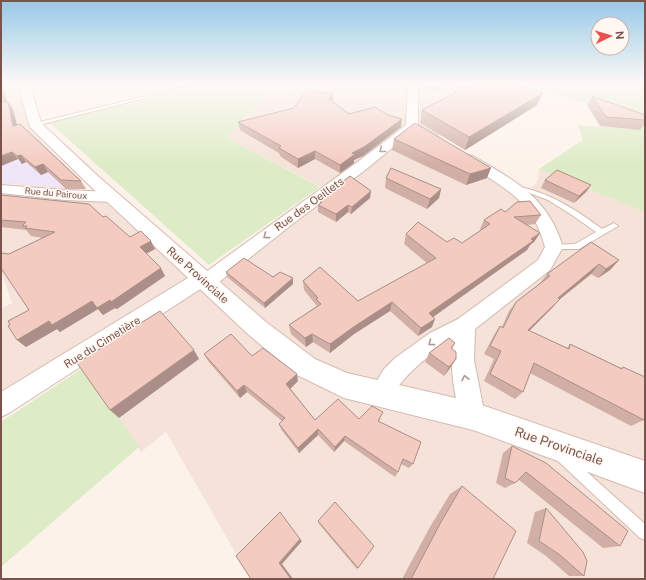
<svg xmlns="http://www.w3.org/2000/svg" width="646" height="580" font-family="'Public Sans',sans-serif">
<rect width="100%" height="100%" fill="#fdf2ea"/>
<!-- residential -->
<path fill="#f5e2d8" d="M 1,84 L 16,84 L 29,126 L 43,143 L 86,187 L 76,190 L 1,183 Z
M 325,84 L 473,84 L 486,88 L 420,116 L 417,133 L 525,196 L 538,180 L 539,169 L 645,212 L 645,579 L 253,579 L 239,559 L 166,432 L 141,452 L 84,367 L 81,361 L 329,191 L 227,138 L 267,94 Z
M 1,198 L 105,202 L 189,278 L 1,404 L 1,309 L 12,303 L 1,271 Z"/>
<!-- education -->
<path fill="#efe6fa" d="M 37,144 L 82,186 L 77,189 L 1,182 L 1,157 Z"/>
<!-- green -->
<path fill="#ddecc7" d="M 214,84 L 276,84 L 227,138 L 320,187 L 209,265 L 49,122 Z
M 493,84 L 645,84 L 645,212 L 539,169 L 583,140 L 578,125 L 632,129 L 639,123 L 576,100 L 541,91 L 528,97 Z
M 84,367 L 139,447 L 1,567 L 1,422 Z"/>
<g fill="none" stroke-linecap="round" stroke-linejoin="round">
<defs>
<path id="service" d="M 194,84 L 200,84 L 35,126 L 32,124 Z
M 515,186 C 549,192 575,209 602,229 L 614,223 L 618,226 L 579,249 L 551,249 L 550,247 L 551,245 L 575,244 L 596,232 L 569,213 L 548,200 L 527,192 L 513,189 L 513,187 Z
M 563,452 L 567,454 L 645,524 L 645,540 L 640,538 L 559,462 L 557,458 L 559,454 Z"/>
<path id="minor" d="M 408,84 L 418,84 L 418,124 L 437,135 L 439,138 L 437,141 L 429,141 L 413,131 L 364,171 L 295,222 L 213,287 L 206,289 L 202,288 L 9,413 L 1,417 L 1,392 L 196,273 L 203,271 L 206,272 C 272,223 341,176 406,125 Z
M 468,155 L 473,156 C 515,181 548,197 563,247 L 550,270 L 475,329 L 474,360 L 485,416 L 482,425 L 473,428 L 464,425 C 454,400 450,368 452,341 C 435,350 413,368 401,383 C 392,393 395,400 381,405 L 373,402 L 369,394 L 384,369 L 395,358 L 430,333 L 458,319 L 538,260 L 545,247 C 533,200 502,186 463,162 L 461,159 L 463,156 Z
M 1,185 L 65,190 L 112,192 L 117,194 L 119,197 L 117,200 L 112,202 L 65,200 L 1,193 Z"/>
<path id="secondary" d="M 18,84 L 30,84 L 41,123 L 99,177 L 266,322 L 315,359 L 347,373 L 473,402 L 645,461 L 645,493 L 473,430 L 344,398 L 297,375 L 250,336 L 87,183 L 30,127 Z"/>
</defs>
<!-- service casing -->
<use href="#service" stroke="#d3bab1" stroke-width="2"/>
<!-- minor casing -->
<use href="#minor" stroke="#d3bab1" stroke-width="2"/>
<!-- secondary casing -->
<use href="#secondary" stroke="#d8bab1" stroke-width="2"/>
<!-- service -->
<use href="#service" fill="#fff" fill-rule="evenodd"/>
<!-- minor -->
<use href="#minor" fill="#fff" fill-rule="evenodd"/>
<!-- secondary -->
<use href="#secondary" fill="#fff" fill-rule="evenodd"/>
</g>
<!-- wall -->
<path fill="#d1afa6" d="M 1,84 L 2,84 L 7,102 L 8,102 L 13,109 L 17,125 L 81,181 L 86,189 L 66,189 L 48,172 L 41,175 L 26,162 L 22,164 L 18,159 L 1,166 Z
M 424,84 L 440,84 L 438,93 Z
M 454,91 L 537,105 L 465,150 L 420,123 L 422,110 L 454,94 Z
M 592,96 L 645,115 L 645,123 L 640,130 L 600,126 L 587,105 Z
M 333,101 L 349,114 L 401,127 L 363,156 L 354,160 L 354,163 L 340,173 L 315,159 L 298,168 L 280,156 L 279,153 L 240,130 L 238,122 Z
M 394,139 L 487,178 L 466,185 L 392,150 Z
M 386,178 L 441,189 L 439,198 L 427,209 L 385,188 Z
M 545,180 L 591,185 L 586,192 L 574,203 L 541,188 Z
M 326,194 L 370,198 L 351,214 L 348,212 L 336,222 L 318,212 L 318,205 L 320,204 L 320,201 L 325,197 Z
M 1,195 L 103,217 L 130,237 L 155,249 L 146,253 L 165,276 L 117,309 L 115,308 L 103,315 L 98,309 L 60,332 L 57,329 L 26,347 L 17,340 L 29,310 L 9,254 L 43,238 L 31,236 L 26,230 L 1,227 Z
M 505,212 L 541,215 L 535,224 L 527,225 L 540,233 L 534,242 L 530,245 L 527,250 L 433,317 L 432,327 L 418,336 L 390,311 L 354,334 L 330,353 L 313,342 L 306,347 L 291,334 L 289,325 L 317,306 L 316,305 L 304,290 L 303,281 L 358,301 L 427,263 L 404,244 L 406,234 L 447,242 L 462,243 L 481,230 L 480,229 L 484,220 Z
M 619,260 L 610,270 L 598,278 L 591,274 L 560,299 L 552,308 L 529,331 L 567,348 L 570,344 L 621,368 L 623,367 L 644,420 L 631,426 L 530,373 L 523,392 L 515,399 L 484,381 L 494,359 L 484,354 L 494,335 L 500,326 L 502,327 L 509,311 L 516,302 L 540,283 L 547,274 Z
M 226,272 L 273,277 L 293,278 L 293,284 L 265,308 L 227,277 Z
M 455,343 L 452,349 L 456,359 L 450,368 L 444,376 L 425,362 L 429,353 Z
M 204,354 L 252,356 L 298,381 L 290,388 L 315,420 L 381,418 L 379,421 L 413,464 L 409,468 L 401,464 L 398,472 L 395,477 L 344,441 L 334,452 L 318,435 L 299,453 L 281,429 L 279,424 L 282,421 L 247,392 L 240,398 L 208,361 Z
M 512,446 L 620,546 L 603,548 L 519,480 L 515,483 L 505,488 L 496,483 L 503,453 Z
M 462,486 L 493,579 L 402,579 L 430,527 L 450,494 Z
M 546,508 L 584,576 L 569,576 L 546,556 L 527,543 L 535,512 Z
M 318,521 L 358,568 L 357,569 L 319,524 Z"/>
<!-- shaded-wall -->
<path fill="#aa8e87" d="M 1,84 L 2,84 L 9,110 L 4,103 L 1,90 Z
M 543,93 L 537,105 L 465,150 L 469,137 Z
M 333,94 L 333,102 L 329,99 Z
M 8,102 L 13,109 L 19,134 L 13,126 Z
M 402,119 L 401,127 L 363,156 L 354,160 L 354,163 L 340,173 L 340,165 L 352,153 Z
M 315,151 L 315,159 L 298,168 L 298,159 Z
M 12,152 L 18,159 L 1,166 L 1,156 Z
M 21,155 L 26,162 L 22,164 L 17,156 Z
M 43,164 L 48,172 L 41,175 L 35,167 Z
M 491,168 L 487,178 L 466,185 L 470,174 Z
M 591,185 L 586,192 L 574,203 L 579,196 Z
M 441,189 L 439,198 L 427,209 L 430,199 Z
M 371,191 L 370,198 L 351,214 L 352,207 Z
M 348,205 L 348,212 L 336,222 L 336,214 Z
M 540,233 L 534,242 L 530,245 L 527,250 L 426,322 L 429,313 Z
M 151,241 L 155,249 L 144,255 L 140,247 Z
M 619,260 L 610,270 L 598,278 L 606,269 Z
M 599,264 L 591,274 L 550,307 L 558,298 Z
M 161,268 L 165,276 L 117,309 L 115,308 L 103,315 L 98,309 L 60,332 L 57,329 L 26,347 L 17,340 L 49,321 Z
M 293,278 L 293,284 L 265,308 L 264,303 Z
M 560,299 L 552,308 L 521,339 L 528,330 Z
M 392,302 L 390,311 L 354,334 L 330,353 L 330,344 L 355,326 Z
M 435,319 L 432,327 L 418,336 L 421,328 Z
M 312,334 L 313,342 L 306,347 L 305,338 Z
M 194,350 L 199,359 L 119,418 L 110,410 Z
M 456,359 L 450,368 L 444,376 L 449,367 Z
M 297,374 L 298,381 L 288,391 L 286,384 Z
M 244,385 L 247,392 L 240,398 L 237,391 Z
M 318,429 L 318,435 L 299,453 L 298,448 Z
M 345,436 L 344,441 L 334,452 L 335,447 Z
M 300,539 L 302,541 L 282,564 L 293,579 L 291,579 L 279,563 Z"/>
<!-- building -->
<path fill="#f3cbc1" stroke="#aa8e87" d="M 435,84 L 440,84 L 439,86 Z
M 473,84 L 516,84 L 543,93 L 469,137 L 422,110 L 457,92 L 454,91 Z
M 1,90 L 4,103 L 8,102 L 13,126 L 20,124 L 81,181 L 61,180 L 43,164 L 35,167 L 21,155 L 17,156 L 12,152 L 1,156 Z
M 307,90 L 333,94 L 329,99 L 349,114 L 375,107 L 388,115 L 402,119 L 364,147 L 352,153 L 355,154 L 340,165 L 315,151 L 298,159 L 279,148 L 281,146 L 238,122 L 294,108 Z
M 592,96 L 645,115 L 645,120 L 606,117 Z
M 415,123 L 491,168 L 470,174 L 394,139 Z
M 391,168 L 441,189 L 430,199 L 386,178 Z
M 557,170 L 591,185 L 579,196 L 545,180 Z
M 350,176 L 371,191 L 352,207 L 348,205 L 336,214 L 318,205 L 322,202 L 320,201 L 328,195 L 326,194 Z
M 1,195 L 89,204 L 103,217 L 106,216 L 130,237 L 141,231 L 151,241 L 140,247 L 161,268 L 111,302 L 110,300 L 97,308 L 92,301 L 52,325 L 49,321 L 17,340 L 8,326 L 10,325 L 8,321 L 29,310 L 1,268 L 1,253 L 9,254 L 55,232 L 25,228 L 27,226 L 22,226 L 26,222 L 1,220 Z
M 530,201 L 541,215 L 514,217 L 540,233 L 531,239 L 533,241 L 429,313 L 435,319 L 421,328 L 392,302 L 355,326 L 330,344 L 312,334 L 305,338 L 289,325 L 321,304 L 316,299 L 318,298 L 303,281 L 320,267 L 358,301 L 436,258 L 406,234 L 418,222 L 447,242 L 454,238 L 462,243 L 490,224 L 484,220 L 501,209 L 505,212 L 517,202 Z
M 591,242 L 619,260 L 606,269 L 599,264 L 558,298 L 560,299 L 528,330 L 569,349 L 570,344 L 622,369 L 623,367 L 645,377 L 645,414 L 644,420 L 534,363 L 523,392 L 490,374 L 501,351 L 490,346 L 500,326 L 503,328 L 516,302 L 550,276 L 547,274 Z
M 244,258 L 273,277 L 280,272 L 293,278 L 264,303 L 226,272 Z
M 160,311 L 194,350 L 110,410 L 77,363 Z
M 231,334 L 252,356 L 263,348 L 297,374 L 286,384 L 315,420 L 338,399 L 359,419 L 372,406 L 383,412 L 378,421 L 421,442 L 413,464 L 403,459 L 398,472 L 345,436 L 335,447 L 318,429 L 298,448 L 279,424 L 285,418 L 244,385 L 237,391 L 204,354 Z
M 449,338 L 455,343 L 451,348 L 456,352 L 456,359 L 449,367 L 429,353 Z
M 512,446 L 546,463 L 628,531 L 620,546 L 526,472 L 515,483 L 505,478 Z
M 462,486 L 516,531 L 493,579 L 411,579 L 441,522 Z
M 335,502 L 374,546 L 358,568 L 318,521 Z
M 546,508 L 583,552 L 587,561 L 584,576 L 560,555 L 539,541 Z
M 280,512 L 300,539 L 279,563 L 291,579 L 251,579 L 236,556 Z"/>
<!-- one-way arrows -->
<defs><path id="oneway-chevron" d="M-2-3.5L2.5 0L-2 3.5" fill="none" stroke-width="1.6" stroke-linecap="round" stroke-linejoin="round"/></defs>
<g stroke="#af9894">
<use href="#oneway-chevron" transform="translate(382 150) rotate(142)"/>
<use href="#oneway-chevron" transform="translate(266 236) rotate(143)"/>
<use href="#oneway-chevron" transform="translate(431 343) rotate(144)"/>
<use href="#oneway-chevron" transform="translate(465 378) rotate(-102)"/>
</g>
<!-- sky -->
<linearGradient id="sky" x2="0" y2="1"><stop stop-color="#97c9e7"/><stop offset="0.51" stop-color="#fef9f6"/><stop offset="1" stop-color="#fef9f6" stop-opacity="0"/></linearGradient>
<rect width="646" height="165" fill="url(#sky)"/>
<g text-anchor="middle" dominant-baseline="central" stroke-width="3" stroke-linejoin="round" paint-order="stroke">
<!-- far-street labels -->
<g font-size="9" fill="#79534c" stroke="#fff7f1">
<text transform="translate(56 193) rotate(5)">Rue du Pairoux</text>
</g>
<!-- street labels -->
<g font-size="11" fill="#79534c" stroke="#fff7f1">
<text transform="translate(309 204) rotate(-36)">Rue des Oeillets</text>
<text transform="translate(198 275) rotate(42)">Rue Provinciale</text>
<text transform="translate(102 342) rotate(-32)">Rue du Cimetière</text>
</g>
<!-- near-street labels -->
<g font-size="13" fill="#79534c" stroke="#fff7f1">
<text transform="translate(559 446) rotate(19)">Rue Provinciale</text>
</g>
</g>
<!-- border -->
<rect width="646" height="580" fill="none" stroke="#79534c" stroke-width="4"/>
<!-- north arrow -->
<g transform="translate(610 36) rotate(85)"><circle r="19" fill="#fff7f1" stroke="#c9b5af"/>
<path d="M0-3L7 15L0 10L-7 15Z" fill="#e8514e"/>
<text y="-6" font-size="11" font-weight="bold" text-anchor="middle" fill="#79534c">N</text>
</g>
</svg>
